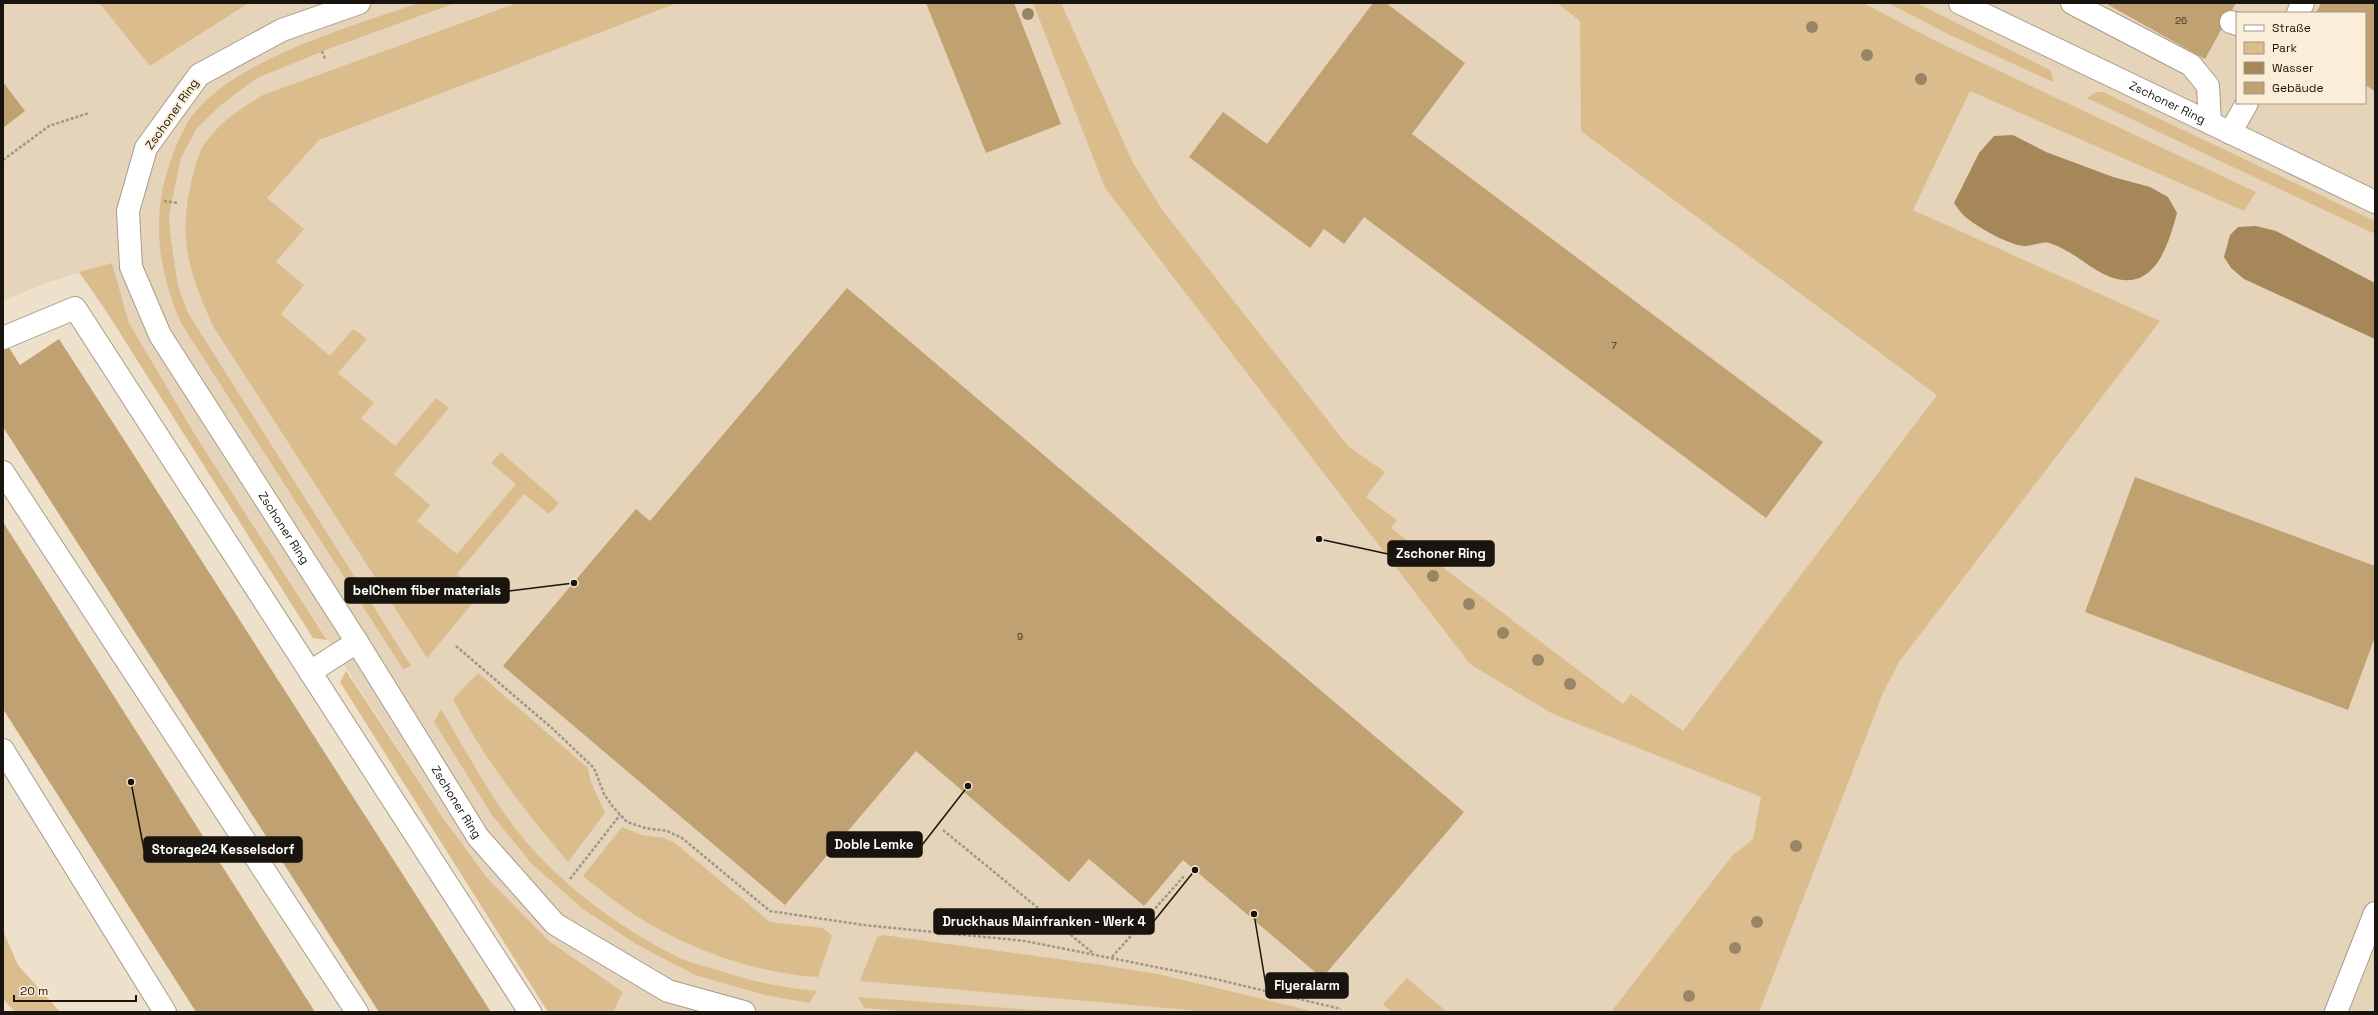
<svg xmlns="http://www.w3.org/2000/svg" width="2378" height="1015" font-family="'Space Grotesk',sans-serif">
<rect width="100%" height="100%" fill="#eee1cc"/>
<!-- built -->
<path fill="#e6d4ba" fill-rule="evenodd" d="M 3,3 L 99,3 L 150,66 L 249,3 L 2375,3 L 2375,1012 L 613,1012 L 623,992 L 549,941 L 489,880 L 443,818 L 197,438 L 129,323 L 112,263 L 49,282 L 3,301 ZM 2237,13 L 2365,13 L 2365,103 L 2237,103 Z"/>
<!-- green -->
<path fill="#dbbd8d" d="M 99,3 L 249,3 L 150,66 Z
M 419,3 L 455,3 L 331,48 L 257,78 L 221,105 L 197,128 L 181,158 L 169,215 L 170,232 L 178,286 L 188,313 L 411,666 L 403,669 L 181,323 C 162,280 153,233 163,187 C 168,166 176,144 186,125 C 222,62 353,26 419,3 Z
M 517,3 L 677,3 L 319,140 L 267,198 L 304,229 L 276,262 L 304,285 L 281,314 L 330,356 L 353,329 L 367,339 L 338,373 L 374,403 L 361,418 L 395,446 L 436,398 L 449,408 L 394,474 L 430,505 L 417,521 L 457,554 L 516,484 L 491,463 L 501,452 L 559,503 L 549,514 L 524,494 L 457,574 L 480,594 L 427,658 L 213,326 C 189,272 178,241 191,183 C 194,170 198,153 205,143 C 221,121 242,108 263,95 Z
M 1033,3 L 1061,3 L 1133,163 L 1163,211 L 1348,446 L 1385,472 L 1366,497 L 1397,520 L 1391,528 L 1623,704 L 1631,694 L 1683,731 L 1937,395 L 1581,131 L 1580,21 L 1557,3 L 1863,3 L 1942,44 L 2256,192 L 2244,211 L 1970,91 L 1913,210 L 2160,321 L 1899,662 L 1883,693 L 1759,1012 L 1611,1012 L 1732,856 L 1753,839 L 1761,797 L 1553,714 L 1470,664 L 1105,188 Z
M 1888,3 L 1917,3 L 2050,70 L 2053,78 L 2053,82 L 1948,34 Z
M 2096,92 L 2103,92 L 2375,221 L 2375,234 L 2087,98 Z
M 112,263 L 129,323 L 197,438 L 327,640 L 313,638 L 106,311 L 79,272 Z
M 346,671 L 443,818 L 489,880 L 549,941 L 623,992 L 613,1012 L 548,1012 L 340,682 Z
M 478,673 L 588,768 L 591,782 L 605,813 L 568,862 C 525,811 483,758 453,699 Z
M 441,709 C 471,759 499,815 540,857 C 580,899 631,934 682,959 C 691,963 702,965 711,968 C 746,980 781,988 817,991 L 809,1003 L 765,995 L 695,975 L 636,944 L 583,909 L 531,863 L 492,815 L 434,722 Z
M 622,827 L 642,835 L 664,838 L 675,843 L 770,922 L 823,928 L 832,936 L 818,977 C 752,973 681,947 626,909 C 611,899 597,887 583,876 Z
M 3,931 L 18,965 L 60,1012 L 15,1012 L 3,999 Z
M 883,935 L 1102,965 L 1158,974 L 1308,1010 L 1307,1012 L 1211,1012 L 860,981 L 877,937 Z
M 1407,978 L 1447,1012 L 1392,1012 L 1383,1004 Z
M 858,997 L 1063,1012 L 917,1012 L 864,1008 Z"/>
<!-- water -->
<path fill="#a58759" d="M 2013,135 L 2046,152 L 2113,177 L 2150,187 L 2168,197 L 2177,213 C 2168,246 2154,295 2108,276 C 2087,267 2072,250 2049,243 C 2042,241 2033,246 2025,246 C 2011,246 1979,228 1968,219 C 1962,215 1958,208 1954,203 L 1979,153 L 1994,136 Z
M 2256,226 L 2276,231 L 2375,283 L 2375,339 L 2244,279 L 2231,268 L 2224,257 L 2230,235 L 2238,227 Z"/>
<!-- building -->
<path fill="#c0a172" d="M 926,3 L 1014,3 L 1061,124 L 986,153 Z
M 1373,3 L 1386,3 L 1465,63 L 1412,134 L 1823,442 L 1766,518 L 1364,217 L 1344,244 L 1324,229 L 1310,248 L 1189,157 L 1223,112 L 1267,144 Z
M 2105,3 L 2236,3 L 2205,59 Z
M 2321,3 L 2375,4 L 2375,91 L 2365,85 L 2365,13 L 2316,13 Z
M 3,82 L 25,111 L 3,128 Z
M 847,288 L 1464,812 L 1322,978 L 1183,860 L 1144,906 L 1089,859 L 1069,882 L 916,751 L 785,905 L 503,666 L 636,509 L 650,521 Z
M 59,339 L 128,446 L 491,1012 L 379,1012 L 3,427 L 3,349 L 8,346 L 20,365 Z
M 2135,477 L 2375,566 L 2375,637 L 2348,710 L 2085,612 Z
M 3,522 L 315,1012 L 196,1012 L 3,709 Z"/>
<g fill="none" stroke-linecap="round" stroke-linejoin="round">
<defs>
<g id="minor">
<path id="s1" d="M 359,3 L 282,30 L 199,75 L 146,148 L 128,211 L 131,267 L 160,335 L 357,642 L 478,837 L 555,924 L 668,991 L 744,1012"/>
<path id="s2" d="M 1960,3 L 2375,202"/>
<path d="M 2072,3 L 2191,65 L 2208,86 L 2210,123"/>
<path d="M 2298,13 L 2303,3"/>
<path d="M 2231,22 L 2237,24"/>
<path d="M 2230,133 L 2247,103"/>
<path d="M 3,338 L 75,308 L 530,1012"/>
<path d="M 3,472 L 357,1012"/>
<path d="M 310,672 L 357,642"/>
<path d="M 3,750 L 165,1012"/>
<path d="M 2336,1012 L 2375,913"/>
</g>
</defs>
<!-- minor casing -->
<use href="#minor" stroke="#a89b88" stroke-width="24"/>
<!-- path -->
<path stroke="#9f9686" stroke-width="2.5" stroke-dasharray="3 2" stroke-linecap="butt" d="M 322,51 L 325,59
M 3,160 L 49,126 L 89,113
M 164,201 L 178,203
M 456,646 L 553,729 L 594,768 L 604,794 L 613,807 L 627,822 L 645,828 L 667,831 L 682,838 L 770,911 L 863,925 L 1025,941 L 1211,978 L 1341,1009
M 943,830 L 1094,954
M 570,879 L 620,815
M 1112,957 L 1184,876"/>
<!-- minor -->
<use href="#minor" stroke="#fff" stroke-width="22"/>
</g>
<!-- trees -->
<g fill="#978566">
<circle cx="1028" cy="14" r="6"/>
<circle cx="1812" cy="27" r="6"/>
<circle cx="1867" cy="55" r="6"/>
<circle cx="1921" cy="79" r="6"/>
<circle cx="1433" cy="576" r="6"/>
<circle cx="1469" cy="604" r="6"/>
<circle cx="1503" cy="633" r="6"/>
<circle cx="1538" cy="660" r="6"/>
<circle cx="1570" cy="684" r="6"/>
<circle cx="1796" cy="846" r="6"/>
<circle cx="1757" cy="922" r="6"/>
<circle cx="1735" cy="948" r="6"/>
<circle cx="1689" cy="996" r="6"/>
</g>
<g text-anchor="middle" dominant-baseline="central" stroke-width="4" stroke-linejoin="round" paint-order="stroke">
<!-- number labels -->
<g font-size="10" fill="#433827">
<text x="2181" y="20">26</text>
<text x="1614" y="345">7</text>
<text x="1020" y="636">9</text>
</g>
<!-- street labels -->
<g font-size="12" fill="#19150e" stroke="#fbeed9">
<text stroke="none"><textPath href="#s2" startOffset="230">Zschoner Ring</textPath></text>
<text transform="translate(172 114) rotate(-55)">Zschoner Ring</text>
<text stroke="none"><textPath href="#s1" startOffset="691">Zschoner Ring</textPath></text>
<text stroke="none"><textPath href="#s1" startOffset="1015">Zschoner Ring</textPath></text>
</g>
</g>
<!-- callouts -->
<path fill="none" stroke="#19150e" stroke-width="1.5" d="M1319 539L1388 554M574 583L509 591M968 786L922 845M131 782L144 850M1195 870L1154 921M1254 914L1266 986"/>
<g fill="#19150e" stroke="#fbeed9" stroke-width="1.5">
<circle cx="1319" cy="539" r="4"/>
<circle cx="574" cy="583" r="4"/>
<circle cx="968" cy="786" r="4"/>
<circle cx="131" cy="782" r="4"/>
<circle cx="1195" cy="870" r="4"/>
<circle cx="1254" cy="914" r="4"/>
</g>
<g fill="#19150e" stroke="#19150e" stroke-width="1.5">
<rect x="1388" y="541" width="106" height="25" rx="4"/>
<rect x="345" y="578" width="164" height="25" rx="4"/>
<rect x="827" y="832" width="95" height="25" rx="4"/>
<rect x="144" y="837" width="158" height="25" rx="4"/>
<rect x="934" y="909" width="220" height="25" rx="4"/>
<rect x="1266" y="973" width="82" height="25" rx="4"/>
</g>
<g font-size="13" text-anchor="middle" font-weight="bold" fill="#fff">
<text x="1441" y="558">Zschoner Ring</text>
<text x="427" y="595">belChem fiber materials</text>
<text x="874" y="849">Doble Lemke</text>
<text x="223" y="854">Storage24 Kesselsdorf</text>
<text x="1044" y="926">Druckhaus Mainfranken - Werk 4</text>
<text x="1307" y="990">Flyeralarm</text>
</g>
<!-- border -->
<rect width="2378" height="1015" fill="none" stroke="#19150e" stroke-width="8"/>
<!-- legend -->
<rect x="2236" y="12" width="130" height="92" fill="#fbeed9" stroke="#a19788"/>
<rect x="2244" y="25" width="20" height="6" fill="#ffffff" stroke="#a19788"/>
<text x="2272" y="32" font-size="12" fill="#19150e">Straße</text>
<rect x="2244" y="42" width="20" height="12" fill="#dbbd8d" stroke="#a19788"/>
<text x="2272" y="52" font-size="12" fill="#19150e">Park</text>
<rect x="2244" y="62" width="20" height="12" fill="#a58759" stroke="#a19788"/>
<text x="2272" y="72" font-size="12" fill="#19150e">Wasser</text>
<rect x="2244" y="82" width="20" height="12" fill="#c0a172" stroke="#a19788"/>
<text x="2272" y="92" font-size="12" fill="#19150e">Gebäude</text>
<!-- scale -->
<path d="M14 995v6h122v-6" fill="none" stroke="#19150e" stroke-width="2"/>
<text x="20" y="995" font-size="12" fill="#19150e" stroke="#fbeed9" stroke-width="3" paint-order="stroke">20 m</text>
</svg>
